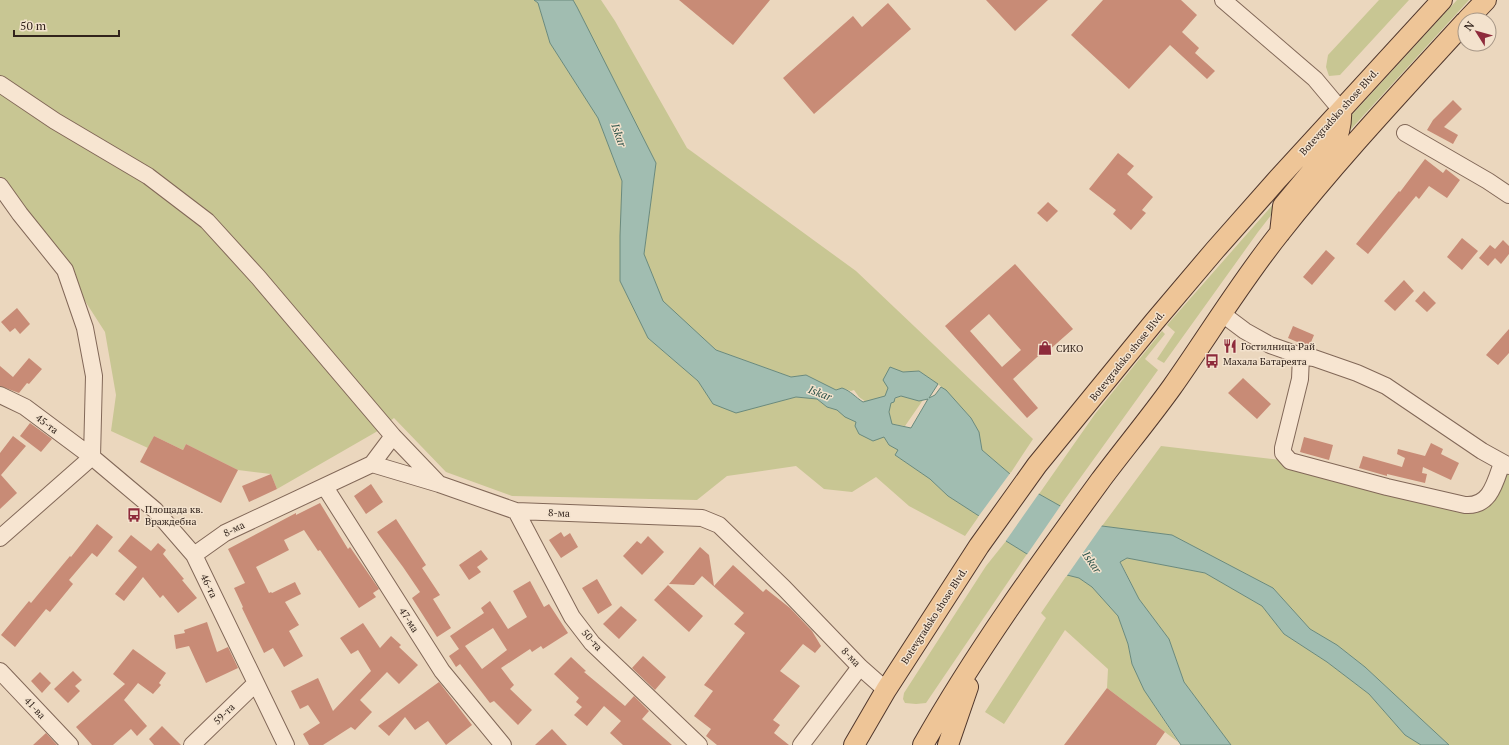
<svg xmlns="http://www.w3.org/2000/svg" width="1509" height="745" font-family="'PT Serif',serif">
<rect width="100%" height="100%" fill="#ebd7be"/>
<!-- green -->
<path fill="#c8c693" d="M 0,0 L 534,0 L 538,3 L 550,43 L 598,118 L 622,181 L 620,236 L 620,281 L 648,338 L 698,381 L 713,404 L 736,412 L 796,397 L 817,399 L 827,407 L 837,410 L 850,419 L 854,420 L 884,437 L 889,445 L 899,450 L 895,455 L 930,479 L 948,496 L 979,516 L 965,536 L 909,506 L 876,477 L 852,492 L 824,489 L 796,466 L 727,476 L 697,500 L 512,496 L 446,472 L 394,418 L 376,432 L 277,489 L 271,474 L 238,470 L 186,444 L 183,450 L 154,436 L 148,448 L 111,431 L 116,395 L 105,332 L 65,270 L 0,186 Z
M 573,0 L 601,0 L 615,21 L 687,148 L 856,271 L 1033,439 L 1010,474 L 982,450 L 979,432 L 971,418 L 955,400 L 938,384 L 919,371 L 903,372 L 889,388 L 885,396 L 866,402 L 859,397 L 854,390 L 851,391 L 842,388 L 836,390 L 806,375 L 791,377 L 716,350 L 663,302 L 644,254 L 656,163 Z
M 1379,0 L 1409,0 L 1340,75 L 1329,76 L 1326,67 L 1328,55 Z
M 1457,0 L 1469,0 L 1342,139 L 1350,117 Z
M 1326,144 L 1258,232 L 1164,363 L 1157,359 L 1175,332 L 1167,325 Z
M 1162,331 L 1165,334 L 1145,359 L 1158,370 L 1060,506 L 1039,494 L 1095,414 Z
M 902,396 L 919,401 L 923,400 L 905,426 L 892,424 C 888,411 886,400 902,396 Z
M 1161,446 L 1290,461 L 1474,506 L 1509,466 L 1509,745 L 1449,745 L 1365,667 L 1337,645 L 1310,629 L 1273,588 L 1172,535 L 1102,526 Z
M 1006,541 L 1027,554 L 926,703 L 916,704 L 905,703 L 903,699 L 904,693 L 986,566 Z
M 1127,558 L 1205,573 L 1262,606 L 1284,634 L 1327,662 L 1369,694 L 1405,735 L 1421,745 L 1231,745 L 1184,682 L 1169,639 L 1139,599 L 1120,561 Z
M 1067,575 L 1079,578 L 1092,587 L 1118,616 L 1128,644 L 1132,664 L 1144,690 L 1178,742 L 1107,688 L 1108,669 L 1065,630 L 1004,724 L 985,712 L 1046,618 L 1041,613 Z"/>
<!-- water -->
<path fill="#a1bdb1" stroke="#6a8a7d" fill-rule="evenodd" d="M 534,0 L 573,0 L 577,7 L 656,163 L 644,254 L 663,301 L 716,350 L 791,377 L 806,375 L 836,390 L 842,388 C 851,391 855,397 863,402 L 885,396 L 888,388 L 883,380 L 890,367 L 903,372 L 919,371 L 938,384 L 929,398 L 935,395 L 941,387 L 946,390 L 971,418 L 979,432 L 982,450 L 1010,474 L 1039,494 L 1071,512 L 1102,526 L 1172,535 L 1273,588 L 1310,629 L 1337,645 L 1365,667 L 1449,745 L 1421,745 L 1405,735 L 1369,694 L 1327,662 L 1284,634 L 1262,606 L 1205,573 L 1127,558 L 1120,562 L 1139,599 L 1169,639 L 1184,682 L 1231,745 L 1181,745 L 1144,690 L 1132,664 L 1128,644 L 1118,616 L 1092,587 L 1079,578 L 1067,575 L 1027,554 L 1006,541 L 979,516 L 948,496 L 930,479 L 895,455 L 898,450 L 889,445 L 884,437 L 873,441 L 859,434 L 855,426 L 856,422 L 845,417 L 837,410 L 827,407 L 817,399 L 796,397 L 736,413 L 713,404 L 698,381 L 648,338 L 620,281 L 620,236 L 622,181 L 598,118 L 550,43 L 538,3 ZM 901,396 L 919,401 L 928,399 L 911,428 L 892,424 L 889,412 L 891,403 L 894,402 L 895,398 Z"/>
<!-- pier -->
<path fill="#ebd7be" d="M 1011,472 L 1040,492 L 1005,542 L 978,517 Z
M 1061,505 L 1103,524 L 1066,577 L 1026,556 Z"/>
<!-- building -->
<path fill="#c88b76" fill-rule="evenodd" d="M 679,0 L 770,0 L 733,45 Z
M 986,0 L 1048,0 L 1015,31 Z
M 1103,0 L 1181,0 L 1197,15 L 1182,32 L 1199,48 L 1195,53 L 1215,71 L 1207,79 L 1170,45 L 1129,89 L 1071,35 Z
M 888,3 L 911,29 L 814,114 L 783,78 L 853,16 L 862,27 Z
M 1453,100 L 1462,109 L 1444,127 L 1458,135 L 1453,144 L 1427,130 L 1433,120 Z
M 1118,153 L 1134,166 L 1127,174 L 1153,197 L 1142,210 L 1146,213 L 1131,230 L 1113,214 L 1116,210 L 1089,189 Z
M 1425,159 L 1443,173 L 1446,169 L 1460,180 L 1447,198 L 1429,186 L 1419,199 L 1416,196 L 1368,254 L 1356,244 L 1399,191 L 1400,192 Z
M 1048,202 L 1058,211 L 1047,222 L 1037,213 Z
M 1462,238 L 1478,251 L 1462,270 L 1447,257 Z
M 1503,240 L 1509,246 L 1509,254 L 1501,264 L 1495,258 L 1488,266 L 1479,258 L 1490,245 L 1495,249 Z
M 1326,250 L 1335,258 L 1312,285 L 1303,277 Z
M 1015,264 L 1073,329 L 1048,351 L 1046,349 L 1013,379 L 1038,408 L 1027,418 L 945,326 ZM 989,314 L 1021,350 L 1002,367 L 970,331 Z
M 1404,280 L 1414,291 L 1395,311 L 1384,301 Z
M 1424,291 L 1436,303 L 1427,312 L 1415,301 Z
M 17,308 L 30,324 L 20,334 L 15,328 L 10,332 L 1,322 Z
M 1293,326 L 1314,335 L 1309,347 L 1288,338 Z
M 1509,329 L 1509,353 L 1498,365 L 1486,355 Z
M 29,358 L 42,369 L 29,384 L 27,383 L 19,393 L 0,386 L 0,366 L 13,377 Z
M 1243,378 L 1271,404 L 1257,419 L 1228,393 Z
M 30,423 L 52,439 L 41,452 L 20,436 Z
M 13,436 L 26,446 L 1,475 L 17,493 L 0,509 L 0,453 Z
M 154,436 L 183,450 L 186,444 L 238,470 L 221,503 L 140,462 Z
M 1304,437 L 1333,445 L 1329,460 L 1300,452 Z
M 1431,443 L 1443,449 L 1441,454 L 1459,463 L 1451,480 L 1423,467 L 1422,473 L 1427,474 L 1425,483 L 1387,474 L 1387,476 L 1359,468 L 1363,456 L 1402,467 L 1405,458 L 1397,454 L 1398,449 L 1425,456 Z
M 271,474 L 277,489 L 249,502 L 242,486 Z
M 371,484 L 383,502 L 366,514 L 354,496 Z
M 320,503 L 348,549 L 350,547 L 379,589 L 373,593 L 376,597 L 359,608 L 320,550 L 318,551 L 304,530 L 284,540 L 289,550 L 256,567 L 269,593 L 271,592 L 272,593 L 295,582 L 301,594 L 285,602 L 299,625 L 289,631 L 303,656 L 284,667 L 273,648 L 264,653 L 242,608 L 243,607 L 234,588 L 245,583 L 228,549 L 296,513 L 296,515 Z
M 396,519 L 426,565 L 422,568 L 440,595 L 433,599 L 451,628 L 437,637 L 412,598 L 420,592 L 403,567 L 377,532 Z
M 97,524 L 113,537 L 97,557 L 92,553 L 69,580 L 73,584 L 50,612 L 46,609 L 15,647 L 1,635 L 29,601 L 31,603 L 70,556 L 71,557 Z
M 561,532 L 564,537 L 570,533 L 578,547 L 561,558 L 549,540 Z
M 131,535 L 151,551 L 158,543 L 166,550 L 163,554 L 184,579 L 182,580 L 197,598 L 178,613 L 163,595 L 160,598 L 143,577 L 124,601 L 115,594 L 137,567 L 118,551 Z
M 648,536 L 664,552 L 642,575 L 623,556 L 637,541 L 641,544 Z
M 700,547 L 709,555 L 714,586 L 733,565 L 763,592 L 766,589 L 790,608 L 812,631 L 821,646 L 815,653 L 803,644 L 780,671 L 800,686 L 773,720 L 780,725 L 774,733 L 789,745 L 717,745 L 706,736 L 711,729 L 694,716 L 713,691 L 704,685 L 745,633 L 734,624 L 744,613 L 702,576 L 694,585 L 669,584 Z
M 481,550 L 488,559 L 477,567 L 481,572 L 469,580 L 459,565 Z
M 597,579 L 612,605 L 598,614 L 582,588 Z
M 530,581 L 544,607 L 549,604 L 568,633 L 543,649 L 541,646 L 532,652 L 530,649 L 501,668 L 514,685 L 510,689 L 532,710 L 518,725 L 494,701 L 490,703 L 460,664 L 456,667 L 449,656 L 459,649 L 450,636 L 484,613 L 481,608 L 490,601 L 508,629 L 527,617 L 513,591 ZM 493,628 L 507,650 L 482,669 L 465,646 Z
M 668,585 L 703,616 L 689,632 L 654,600 Z
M 621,606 L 637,620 L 619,639 L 603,624 Z
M 207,622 L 217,652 L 228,647 L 238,668 L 206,683 L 189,646 L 176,649 L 174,635 L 185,633 L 184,630 Z
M 363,623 L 380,648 L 391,636 L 401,645 L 399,647 L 418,665 L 399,684 L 387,672 L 360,700 L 372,712 L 355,730 L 351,727 L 323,745 L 309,745 L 303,734 L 320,723 L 308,705 L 300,709 L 291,691 L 318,678 L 333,711 L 371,671 L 358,650 L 351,654 L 340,638 Z
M 133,649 L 166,673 L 159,683 L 161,685 L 153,694 L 138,683 L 124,700 L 147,726 L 137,736 L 131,729 L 113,745 L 92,745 L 76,727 L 125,684 L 113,674 Z
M 643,656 L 666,677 L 655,690 L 632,668 Z
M 571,657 L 586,671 L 584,672 L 625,706 L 634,696 L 649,711 L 642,719 L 672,745 L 623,745 L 610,733 L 621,721 L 604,706 L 587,726 L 574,715 L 582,707 L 576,702 L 579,698 L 554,674 Z
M 73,671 L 82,680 L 75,686 L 80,691 L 68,703 L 54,689 Z
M 40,672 L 51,683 L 42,693 L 31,681 Z
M 439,682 L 472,725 L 446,745 L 428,721 L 415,730 L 405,717 L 389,736 L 378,726 Z
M 1107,688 L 1165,732 L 1156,745 L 1064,745 Z
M 162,726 L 181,745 L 154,745 L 149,739 Z
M 552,729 L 567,745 L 535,745 Z
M 46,733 L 57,745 L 33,745 Z"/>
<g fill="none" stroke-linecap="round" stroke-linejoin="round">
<defs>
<path id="minor" d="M 1223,0 L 1301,67 L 1315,79 L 1341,110
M 0,84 L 55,121 L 148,176 L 207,221 L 258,277 L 393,436 L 438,483
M 1405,133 L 1488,181 L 1509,195
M 0,186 L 20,214 L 65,270 L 85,328 L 94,376 L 92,457
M 1221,313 L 1245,331 L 1270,345 L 1301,356 L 1314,358 L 1357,373 L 1386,386 L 1482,451 L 1509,466
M 1301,356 L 1300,379 L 1283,448 L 1283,453 L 1290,461 L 1387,487 L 1465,505 C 1490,507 1495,483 1502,463
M 0,395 L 25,407 L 92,457 L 155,510 L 194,555 L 286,745
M 372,464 L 393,436
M 325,487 L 442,671 L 503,745
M 516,511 L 572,617 L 592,643 L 699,745
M 0,538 L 92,457
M 194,555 L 225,533 L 372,464 L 439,484 L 516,511 L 702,518 L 719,525 L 784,588 L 860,667 L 886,690
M 0,671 L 70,745
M 192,745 L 256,683
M 801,745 L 860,667"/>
<path id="major" d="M 1467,20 L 1486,0
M 1280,233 L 1283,206 L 1333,146 C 1340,133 1342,123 1341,110
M 854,745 L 886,690 L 979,546 L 1037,465 L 1154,322 L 1215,250 L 1276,181 L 1442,0
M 923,745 C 975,653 1038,566 1100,481 C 1124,449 1149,419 1172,387 C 1208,336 1240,283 1279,234 C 1337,160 1402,91 1465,22
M 948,745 L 968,687"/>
</defs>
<!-- minor casing -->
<use href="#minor" stroke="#826858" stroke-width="18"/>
<!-- major casing -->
<use href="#major" stroke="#50372c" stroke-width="22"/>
<!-- minor -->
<use href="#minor" stroke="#f7e5d1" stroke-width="16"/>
<!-- major -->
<use href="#major" stroke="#eec597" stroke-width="20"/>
</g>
<!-- icons -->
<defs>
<symbol id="restaurant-bare" viewBox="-9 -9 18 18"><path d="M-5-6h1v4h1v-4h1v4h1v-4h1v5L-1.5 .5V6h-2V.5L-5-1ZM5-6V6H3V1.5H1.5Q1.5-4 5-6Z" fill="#8e2b3b" stroke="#f3e2cd" stroke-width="2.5" paint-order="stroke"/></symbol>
<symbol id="shop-bare" viewBox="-9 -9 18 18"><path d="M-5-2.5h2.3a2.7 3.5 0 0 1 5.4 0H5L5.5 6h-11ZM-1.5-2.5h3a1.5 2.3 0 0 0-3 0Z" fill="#8e2b3b" stroke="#f3e2cd" stroke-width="2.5" paint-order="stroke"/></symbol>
<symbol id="bus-bare" viewBox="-9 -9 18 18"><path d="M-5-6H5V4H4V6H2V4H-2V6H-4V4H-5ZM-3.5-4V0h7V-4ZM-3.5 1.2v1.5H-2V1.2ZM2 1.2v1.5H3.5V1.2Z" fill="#8e2b3b" stroke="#f3e2cd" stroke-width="2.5" paint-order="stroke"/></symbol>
</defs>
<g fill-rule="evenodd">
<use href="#restaurant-bare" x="1220" y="336" width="20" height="20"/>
<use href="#shop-bare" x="1035" y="338" width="20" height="20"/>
<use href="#bus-bare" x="1202" y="351" width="20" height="20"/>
<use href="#bus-bare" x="124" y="505" width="20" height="20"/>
</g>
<g text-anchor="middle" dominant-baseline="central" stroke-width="3" stroke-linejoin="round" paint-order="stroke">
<!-- street labels -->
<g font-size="10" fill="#32231c" stroke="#f3e2cd">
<text transform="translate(1339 112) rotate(-48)">Botevgradsko shose Blvd.</text>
<text transform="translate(1127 356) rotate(-51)">Botevgradsko shose Blvd.</text>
<text transform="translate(47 424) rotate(37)">45-та</text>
<text transform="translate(559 513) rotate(2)">8-ма</text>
<text transform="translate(234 529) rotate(-27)">8-ма</text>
<text transform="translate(209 586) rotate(64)">46-та</text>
<text transform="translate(934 616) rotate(-57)">Botevgradsko shose Blvd.</text>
<text transform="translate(409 620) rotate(57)">47-ма</text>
<text transform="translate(592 640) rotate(48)">50-та</text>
<text transform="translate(851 657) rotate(46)">8-ма</text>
<text transform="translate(35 708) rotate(47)">41-ва</text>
<text transform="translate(224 714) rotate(-44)">59-та</text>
</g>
<!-- poi labels -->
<g font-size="10" fill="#32231c" stroke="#f3e2cd" text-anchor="start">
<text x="1241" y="346">Гостилница Рай</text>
<text x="1056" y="348">СИКО</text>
<text x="1223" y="361">Махала Батареята</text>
<text x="145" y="509">Площада кв.<tspan x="145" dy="12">Враждебна</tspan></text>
</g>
<!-- water labels -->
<g font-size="11" font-style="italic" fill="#2c5249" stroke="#f3e2cd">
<text transform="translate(619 135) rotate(71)">Iskar</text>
<text transform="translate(820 393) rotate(21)">Iskar</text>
<text transform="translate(1092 562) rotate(55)">Iskar</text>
</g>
</g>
<!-- north arrow -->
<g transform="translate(1477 32) rotate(307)"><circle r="19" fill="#f3e2cd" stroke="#a69686"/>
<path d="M0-3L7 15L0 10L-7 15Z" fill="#8e2b3b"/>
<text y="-6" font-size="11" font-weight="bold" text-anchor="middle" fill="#32231c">N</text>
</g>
<!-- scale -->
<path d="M14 30v6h105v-6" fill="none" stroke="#32231c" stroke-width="2"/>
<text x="20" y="30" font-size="12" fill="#32231c" stroke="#f3e2cd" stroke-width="3" paint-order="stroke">50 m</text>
</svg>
